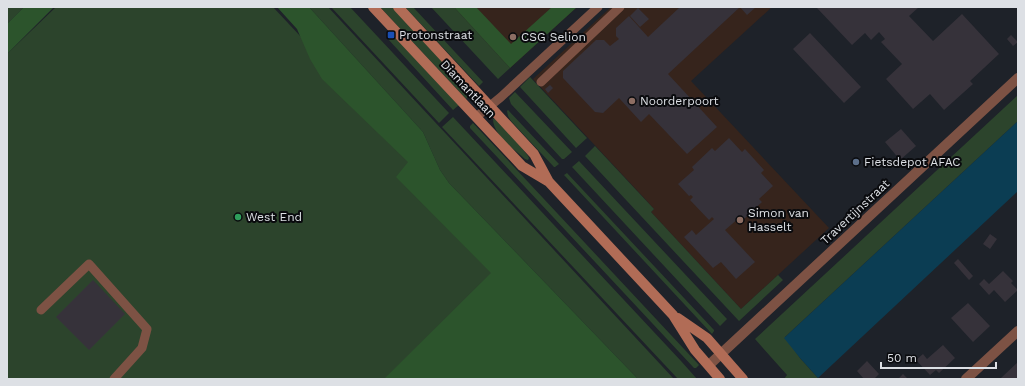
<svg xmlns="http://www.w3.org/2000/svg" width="1025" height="386" font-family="'Work Sans',sans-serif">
<rect width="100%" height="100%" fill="#1e2229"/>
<!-- education -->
<path fill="#36241c" d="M 454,7 L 577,7 L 510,68 Z
M 611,7 L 772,7 L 691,81 L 829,228 L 741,309 L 651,212 L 654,209 L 646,200 L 533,79 Z"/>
<!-- green -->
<path fill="#2c442c" d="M 7,7 L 24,7 L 7,24 Z
M 56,7 L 273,7 L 621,379 L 7,379 L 7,54 Z
M 309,7 L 328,7 L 674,379 L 638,379 L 449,183 L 440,170 L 423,132 Z
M 331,7 L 350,7 L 449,113 L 439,123 Z
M 380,7 L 393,7 L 472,92 L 466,99 Z
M 405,7 L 413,7 L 483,82 L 479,86 Z
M 431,7 L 454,7 L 510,68 L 498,79 Z
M 393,35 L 459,105 L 453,110 L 388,39 Z
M 530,77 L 587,138 L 576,148 L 520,87 Z
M 515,92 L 572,152 L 564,159 L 562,159 L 511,104 L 509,98 Z
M 1018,95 L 1018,121 L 785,337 L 800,358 L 818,378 L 817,379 L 784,379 L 787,375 L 755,339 Z
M 508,110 L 558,163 L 559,164 L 555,167 L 554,167 L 511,121 L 508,116 L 507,111 Z
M 453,117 L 681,361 L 697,379 L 678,379 L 442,127 Z
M 493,119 L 495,119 L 517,142 L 528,156 L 529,158 L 528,160 L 525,159 C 515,150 493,135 493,119 Z
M 473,123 L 699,365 L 696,368 L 694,368 L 470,128 L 470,126 Z
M 595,146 L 654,209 L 651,212 L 741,309 L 778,275 L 783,280 L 739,321 L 585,156 Z
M 579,161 L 727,319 L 720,326 L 572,167 Z
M 567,173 L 714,330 L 714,331 L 712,334 L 564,175 Z"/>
<!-- forest -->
<path fill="#2c542c" d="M 24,7 L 54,7 L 7,54 L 7,24 Z
M 277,7 L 309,7 L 423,132 L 440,170 L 449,183 L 638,379 L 384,379 L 491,273 L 396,177 L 408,162 L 322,79 L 310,59 L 297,29 Z
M 454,7 L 476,7 L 511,44 L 552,7 L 577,7 L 510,68 Z"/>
<!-- water -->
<path fill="#0b3d53" d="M 1018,121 L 1018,191 L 818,378 L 800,358 L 784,338 Z"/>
<!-- building -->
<path fill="#36323a" d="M 680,7 L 740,7 L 668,74 L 717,127 L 687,154 L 649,114 L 641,122 L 619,98 L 603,113 L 595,112 L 563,78 L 563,71 L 596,40 L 604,40 L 610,46 L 619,39 L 616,36 L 616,28 L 629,16 L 648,37 Z
M 740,7 L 756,7 L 747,15 Z
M 819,7 L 919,7 L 909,16 L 933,41 L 962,14 L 999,54 L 970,81 L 973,84 L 944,110 L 930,94 L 913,109 L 886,79 L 902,64 L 881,42 L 885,39 L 879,32 L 871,40 L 865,33 L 852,45 L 817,8 Z
M 638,8 L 649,19 L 640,27 L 630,16 Z
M 810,33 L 861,87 L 844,103 L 793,49 Z
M 1011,35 L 1018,42 L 1013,46 L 1007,39 Z
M 550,85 L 553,88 L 548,93 L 545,89 Z
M 901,129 L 916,146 L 900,160 L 885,142 Z
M 729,138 L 742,152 L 745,149 L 764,170 L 761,173 L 773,186 L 759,199 L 762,202 L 742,221 L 739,218 L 725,230 L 755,262 L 736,279 L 721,262 L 713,268 L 684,237 L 692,230 L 696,235 L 714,219 L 712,217 L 709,220 L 690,200 L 693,197 L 691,195 L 689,196 L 678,184 L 694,170 L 692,167 L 712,148 L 715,151 Z
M 990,234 L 997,239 L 990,249 L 983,244 Z
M 958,259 L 973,276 L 969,280 L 954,263 Z
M 1003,271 L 1013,281 L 1011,283 L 1018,290 L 1005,302 L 994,290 L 989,295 L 979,284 L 984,279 L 989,284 Z
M 93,280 L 125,314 L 89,350 L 56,317 Z
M 968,303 L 990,326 L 973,342 L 951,318 Z
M 943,345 L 955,358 L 939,373 L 936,370 L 930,375 L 916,360 L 923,354 L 927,359 Z
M 867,361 L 879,374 L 874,379 L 864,379 L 857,371 Z
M 1018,362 L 1018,379 L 1000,379 L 1002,377 Z
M 903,374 L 908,379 L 898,379 Z"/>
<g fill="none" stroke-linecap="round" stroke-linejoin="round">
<!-- lane -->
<path stroke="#7d5244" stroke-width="9" d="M 541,82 L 620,7
M 476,117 L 490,106 L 501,97 L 598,7
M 41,310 L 89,264 L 147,329 L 142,348 L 114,379"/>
<!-- street -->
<path stroke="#7d5244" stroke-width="10" d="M 709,365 L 1018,78
M 966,379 L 1018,331"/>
<!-- secondary -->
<path stroke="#b16c56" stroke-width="10" d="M 373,7 L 522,166 L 549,182
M 398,7 L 534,154 L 549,182 L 673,315 L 695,350 L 720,379
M 678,318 L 707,338 L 743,379"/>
</g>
<!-- markers -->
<rect fill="#1a4fb4" stroke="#0a0b0e" stroke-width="1.5" x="387" y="31" width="8" height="8" rx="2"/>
<g fill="#8d6e63" stroke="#0a0b0e" stroke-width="1.5">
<circle cx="513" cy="37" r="4"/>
<circle cx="632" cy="101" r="4"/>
<circle cx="740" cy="220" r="4"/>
</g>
<circle fill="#5c6f8a" stroke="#0a0b0e" stroke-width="1.5" cx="856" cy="162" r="4"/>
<circle fill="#2e9e5b" stroke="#0a0b0e" stroke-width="1.5" cx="238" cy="217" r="4"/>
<g text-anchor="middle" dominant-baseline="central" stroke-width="4" stroke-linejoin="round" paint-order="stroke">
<!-- poi labels -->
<g font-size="12" fill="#dde0e5" stroke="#0a0b0e" text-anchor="start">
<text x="399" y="35">Protonstraat</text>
<text x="521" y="37">CSG Selion</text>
<text x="640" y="101">Noorderpoort</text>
<text x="864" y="162">Fietsdepot AFAC</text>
<text x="748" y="213">Simon van<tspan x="748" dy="14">Hasselt</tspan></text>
<text x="246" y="217">West End</text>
</g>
<!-- street labels -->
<g font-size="12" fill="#dde0e5" stroke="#0a0b0e">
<text transform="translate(468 89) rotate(47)">Diamantlaan</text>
<text transform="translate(855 212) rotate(-43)">Travertijnstraat</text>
</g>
</g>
<!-- border -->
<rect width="1025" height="386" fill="none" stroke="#dde0e5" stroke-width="16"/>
<!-- scale -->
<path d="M881 362v6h115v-6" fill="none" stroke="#dde0e5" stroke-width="2"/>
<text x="887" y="362" font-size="12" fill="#dde0e5" stroke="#0a0b0e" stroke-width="3" paint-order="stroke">50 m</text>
</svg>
